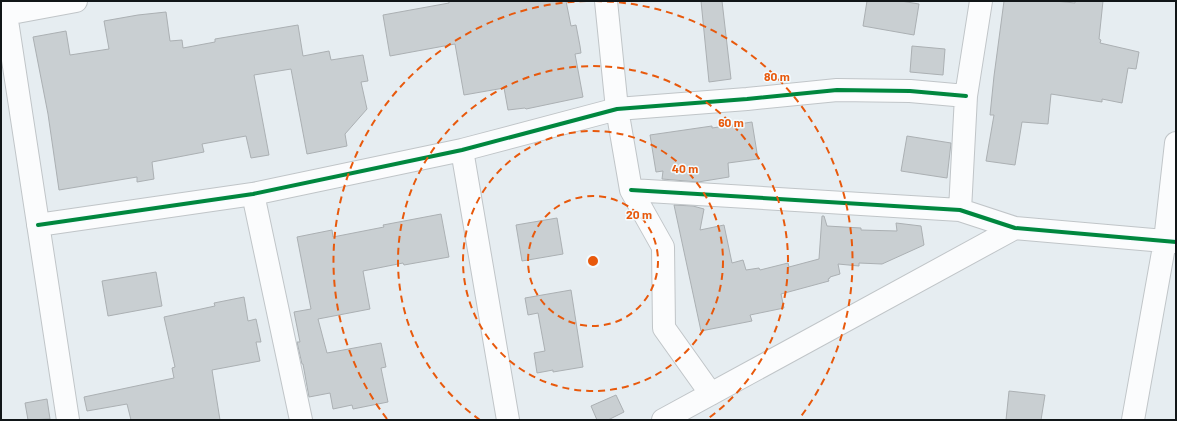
<svg xmlns="http://www.w3.org/2000/svg" width="1177" height="421" font-family="Barlow,sans-serif">
<rect width="100%" height="100%" fill="#e6edf1"/>
<!-- building -->
<path fill="#c9cfd2" stroke="#abb0b3" d="M 449,1 L 566,1 L 571,26 L 576,25 L 580,46 L 581,53 L 575,54 L 583,97 L 526,109 L 525,108 L 508,110 L 504,88 L 464,95 L 455,44 L 390,56 L 383,15 L 449,3 Z
M 701,1 L 722,1 L 731,79 L 709,82 Z
M 867,1 L 901,1 L 919,4 L 914,35 L 863,26 Z
M 1004,1 L 1055,1 L 1075,3 L 1075,1 L 1103,1 L 1099,39 L 1101,40 L 1100,43 L 1139,52 L 1136,69 L 1128,68 L 1122,103 L 1102,99 L 1102,102 L 1051,94 L 1048,124 L 1022,122 L 1015,165 L 986,161 L 994,115 L 990,115 L 994,76 Z
M 166,12 L 170,41 L 182,40 L 183,48 L 215,42 L 215,39 L 298,25 L 303,56 L 329,51 L 331,60 L 363,55 L 368,81 L 361,82 L 367,109 L 345,134 L 347,146 L 307,154 L 291,69 L 254,75 L 269,155 L 251,158 L 246,136 L 202,144 L 204,152 L 152,162 L 154,179 L 137,182 L 137,177 L 59,190 L 48,114 L 33,37 L 66,31 L 70,55 L 109,49 L 104,21 L 138,15 Z
M 912,46 L 945,49 L 943,75 L 910,72 Z
M 752,122 L 758,159 L 728,163 L 729,177 L 698,182 L 662,179 L 663,171 L 656,172 L 650,135 L 712,126 L 712,128 Z
M 907,136 L 951,143 L 947,178 L 901,171 Z
M 674,205 L 693,206 L 704,209 L 700,230 L 724,225 L 732,263 L 743,260 L 746,270 L 759,268 L 760,270 L 788,263 L 789,267 L 819,259 L 822,216 L 824,216 L 827,226 L 861,228 L 861,230 L 897,231 L 896,223 L 921,226 L 924,245 L 882,264 L 859,263 L 859,266 L 838,264 L 840,274 L 830,277 L 830,278 L 828,279 L 829,281 L 781,294 L 784,308 L 750,315 L 752,321 L 701,331 Z
M 441,214 L 449,257 L 404,265 L 403,263 L 363,271 L 370,309 L 318,319 L 327,353 L 381,343 L 386,367 L 381,368 L 388,402 L 353,409 L 352,405 L 333,409 L 330,393 L 309,397 L 303,364 L 302,364 L 297,342 L 300,342 L 294,312 L 311,309 L 297,237 L 332,230 L 333,237 L 384,227 L 383,225 Z
M 557,218 L 563,254 L 522,261 L 516,225 Z
M 156,272 L 162,306 L 108,316 L 102,281 Z
M 571,290 L 583,367 L 553,372 L 553,370 L 537,373 L 534,353 L 545,351 L 538,313 L 528,315 L 525,298 Z
M 244,297 L 248,321 L 256,319 L 261,342 L 256,342 L 260,361 L 212,370 L 220,420 L 131,420 L 127,404 L 87,411 L 84,397 L 174,378 L 172,368 L 175,367 L 164,317 L 215,306 L 214,303 Z
M 1009,391 L 1045,395 L 1041,420 L 1006,420 Z
M 616,395 L 624,412 L 608,420 L 597,420 L 591,406 Z
M 47,399 L 50,419 L 28,420 L 25,403 Z"/>
<g fill="none" stroke-linecap="round" stroke-linejoin="round">
<defs>
<path id="minor" d="M 4,1 L 68,420
M 606,1 L 617,109 L 631,190 L 663,247 L 664,328 L 711,394
M 6,14 L 76,1
M 462,150 L 508,420
M 631,190 L 960,210 L 1015,228 L 1176,242
M 253,194 L 301,420
M 960,210 L 966,96 L 981,1
M 38,225 L 253,194 L 462,150 L 617,109 L 747,99 L 837,90 L 910,91 L 966,96
M 663,420 L 1015,228
M 1133,420 L 1165,241 L 1176,143"/>
</defs>
<!-- minor casing -->
<use href="#minor" stroke="#c0c5c8" stroke-width="24"/>
<!-- minor -->
<use href="#minor" stroke="#fbfcfd" stroke-width="22"/>
<defs>
<path id="cycleway" d="M 631,190 L 960,210 L 1015,228 L 1176,242
M 38,225 L 253,194 L 462,150 L 617,109 L 747,99 L 837,90 L 910,91 L 966,96"/>
</defs>
<!-- cycleway casing -->
<use href="#cycleway" stroke="#f3fbff" stroke-width="6"/>
<!-- cycleway -->
<use href="#cycleway" stroke="#00873e" stroke-width="4"/>
</g>
<!-- distance rings -->
<g fill="none" stroke="#e8590c" stroke-width="2" stroke-dasharray="7 5">
<circle cx="593" cy="261" r="65"/>
<circle cx="593" cy="261" r="130"/>
<path d="M480 420A195 195 0 1 1 706 420"/>
<path d="M387 419A260 260 0 0 1 591 1M595 1A260 260 0 0 1 799 419"/>
</g>
<circle cx="593" cy="261" r="6" fill="#e8590c" stroke="#f3fbff" stroke-width="2"/>
<g font-size="12" text-anchor="middle" font-weight="bold" fill="#e8590c" stroke="#f3fbff" stroke-width="3" stroke-linejoin="round" paint-order="stroke">
<text x="777" y="81">80 m</text>
<text x="731" y="127">60 m</text>
<text x="685" y="173">40 m</text>
<text x="639" y="219">20 m</text>
</g>
<!-- border -->
<rect width="1177" height="421" fill="none" stroke="#111618" stroke-width="4"/>
</svg>
